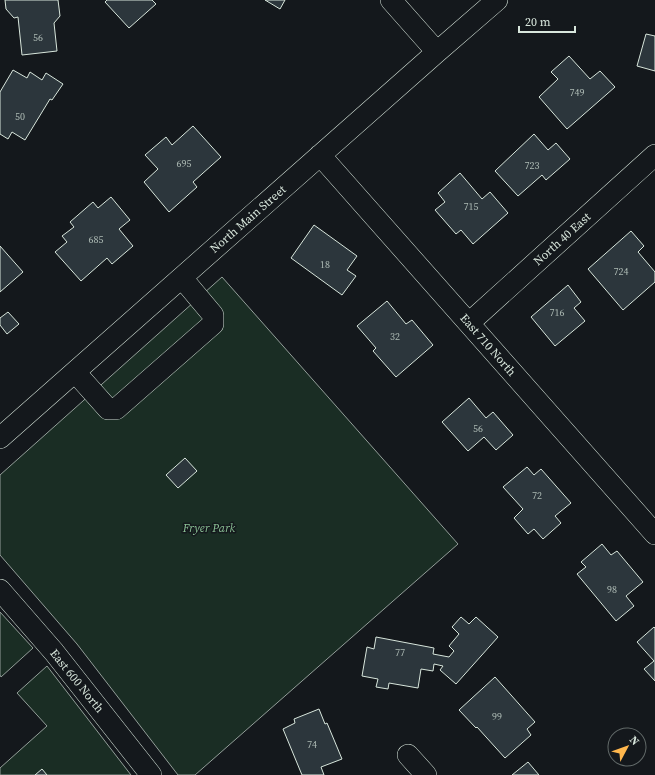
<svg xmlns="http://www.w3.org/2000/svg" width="655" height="775" font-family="'Source Serif 4',serif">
<rect width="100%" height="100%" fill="#14181c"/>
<!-- green -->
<path fill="#1a2d24" stroke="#939e99" d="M 222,277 L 458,544 L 195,775 L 178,775 L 77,644 L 0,555 L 0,475 Z
M 0,612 L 33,648 L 1,677 L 0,675 Z
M 47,666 L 131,775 L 0,775 L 0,768 L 47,726 L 17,693 Z"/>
<!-- building -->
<path fill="#2c363c" stroke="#d8e6dc" d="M 5,0 L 58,0 L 60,16 L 54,23 L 57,51 L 22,55 L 18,17 L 14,18 L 6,9 Z
M 107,0 L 152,0 L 156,4 L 129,28 L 105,2 Z
M 265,0 L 285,0 L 280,9 Z
M 646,34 L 655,36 L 655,71 L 637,66 Z
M 569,56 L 590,79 L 600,71 L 615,87 L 567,129 L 539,97 L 558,79 L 551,72 Z
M 13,70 L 27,78 L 30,72 L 42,80 L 46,73 L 63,84 L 52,100 L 50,99 L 25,140 L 12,132 L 8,139 L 0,134 L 0,92 Z
M 193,126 L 221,157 L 193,182 L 197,187 L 169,212 L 144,182 L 158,169 L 145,155 L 166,137 L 172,145 Z
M 534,134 L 548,150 L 556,143 L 570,159 L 546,180 L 542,175 L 518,196 L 495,171 Z
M 460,173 L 482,199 L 490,192 L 508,213 L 473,244 L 461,230 L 456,234 L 435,210 L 445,202 L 438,193 Z
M 111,197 L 130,220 L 119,229 L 133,246 L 112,264 L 107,258 L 81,281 L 55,252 L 67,242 L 62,236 L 74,227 L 70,222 L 93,202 L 98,208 Z
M 314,225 L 357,256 L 347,270 L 356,276 L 342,295 L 291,258 Z
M 631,231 L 644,246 L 638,252 L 655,272 L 655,282 L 623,310 L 588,269 Z
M 0,246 L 23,272 L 0,292 Z
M 568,285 L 581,302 L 574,308 L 585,321 L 555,346 L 531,317 Z
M 387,301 L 406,324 L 412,320 L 433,345 L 396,377 L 373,351 L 376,348 L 357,326 Z
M 8,312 L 19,324 L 7,334 L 0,325 L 0,318 Z
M 469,398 L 486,418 L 493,412 L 513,435 L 496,450 L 484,437 L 468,451 L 442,422 Z
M 185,458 L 197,471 L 178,488 L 166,475 Z
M 527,467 L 534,475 L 541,469 L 571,503 L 555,516 L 561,523 L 543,539 L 534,529 L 528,534 L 514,518 L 523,509 L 503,487 Z
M 602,544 L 611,555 L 617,551 L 643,582 L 626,596 L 634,606 L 616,621 L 577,574 L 586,567 L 581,562 Z
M 461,617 L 469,624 L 476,617 L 498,637 L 456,684 L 440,670 L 443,666 L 434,664 L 433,671 L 421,669 L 418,688 L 389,683 L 388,689 L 376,687 L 378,679 L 362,676 L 367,647 L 374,649 L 376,637 L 434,648 L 433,654 L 449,657 L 454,651 L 449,646 L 459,634 L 452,627 Z
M 654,627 L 655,628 L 655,681 L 644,669 L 654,661 L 637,642 Z
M 495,677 L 535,722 L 527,729 L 531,735 L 505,758 L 477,727 L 476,728 L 459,710 Z
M 319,709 L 325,724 L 327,723 L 342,759 L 321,767 L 324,775 L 302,775 L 283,729 L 295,723 L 294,719 Z
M 528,762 L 539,775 L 512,775 Z
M 42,769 L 47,775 L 35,775 Z"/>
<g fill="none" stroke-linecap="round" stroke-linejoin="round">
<defs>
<path id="minor" d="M 391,0 L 437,52
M 320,155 L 655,534
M 469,323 L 655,155
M 75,372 L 108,409 L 116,409 L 213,324 L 213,315 L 182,278
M 0,438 L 437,52 L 497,0
M 0,590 L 54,652 L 151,775
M 408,755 L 426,775"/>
</defs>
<!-- minor casing -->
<use href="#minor" stroke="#d8e6dc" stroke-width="22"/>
<!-- minor -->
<use href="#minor" stroke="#14181c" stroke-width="21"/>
</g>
<g text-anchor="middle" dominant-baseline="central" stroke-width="3" stroke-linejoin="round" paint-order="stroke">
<!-- number labels -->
<g font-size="10" fill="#adbab4">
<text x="38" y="37">56</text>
<text x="577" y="92">749</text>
<text x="20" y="116">50</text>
<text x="184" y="163">695</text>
<text x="532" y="165">723</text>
<text x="471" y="206">715</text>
<text x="96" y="239">685</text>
<text x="325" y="264">18</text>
<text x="621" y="271">724</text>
<text x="557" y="312">716</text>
<text x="395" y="336">32</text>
<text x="478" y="428">56</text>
<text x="537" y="495">72</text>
<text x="612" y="589">98</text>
<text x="400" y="652">77</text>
<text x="497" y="716">99</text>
<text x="312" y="744">74</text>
</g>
<!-- street labels -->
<g font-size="12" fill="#d8e6dc" stroke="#14181c">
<text transform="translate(248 219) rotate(-41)">North Main Street</text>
<text transform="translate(562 239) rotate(-42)">North 40 East</text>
<text transform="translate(488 345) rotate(49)">East 710 North</text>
<text transform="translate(77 681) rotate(51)">East 600 North</text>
</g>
<!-- park labels -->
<g font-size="12" font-style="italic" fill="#8ac095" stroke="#14181c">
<text x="209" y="528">Fryer Park</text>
</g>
</g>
<!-- north arrow -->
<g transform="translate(627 747) rotate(49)"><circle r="19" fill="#14181c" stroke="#626a69"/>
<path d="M0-3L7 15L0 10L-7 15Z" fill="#ffb74d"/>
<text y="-6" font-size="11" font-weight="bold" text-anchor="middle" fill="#d8e6dc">N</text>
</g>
<!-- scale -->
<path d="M519 26v6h56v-6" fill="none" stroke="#d8e6dc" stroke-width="2"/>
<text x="525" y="26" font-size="12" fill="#d8e6dc" stroke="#14181c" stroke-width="3" paint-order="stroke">20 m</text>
</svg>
